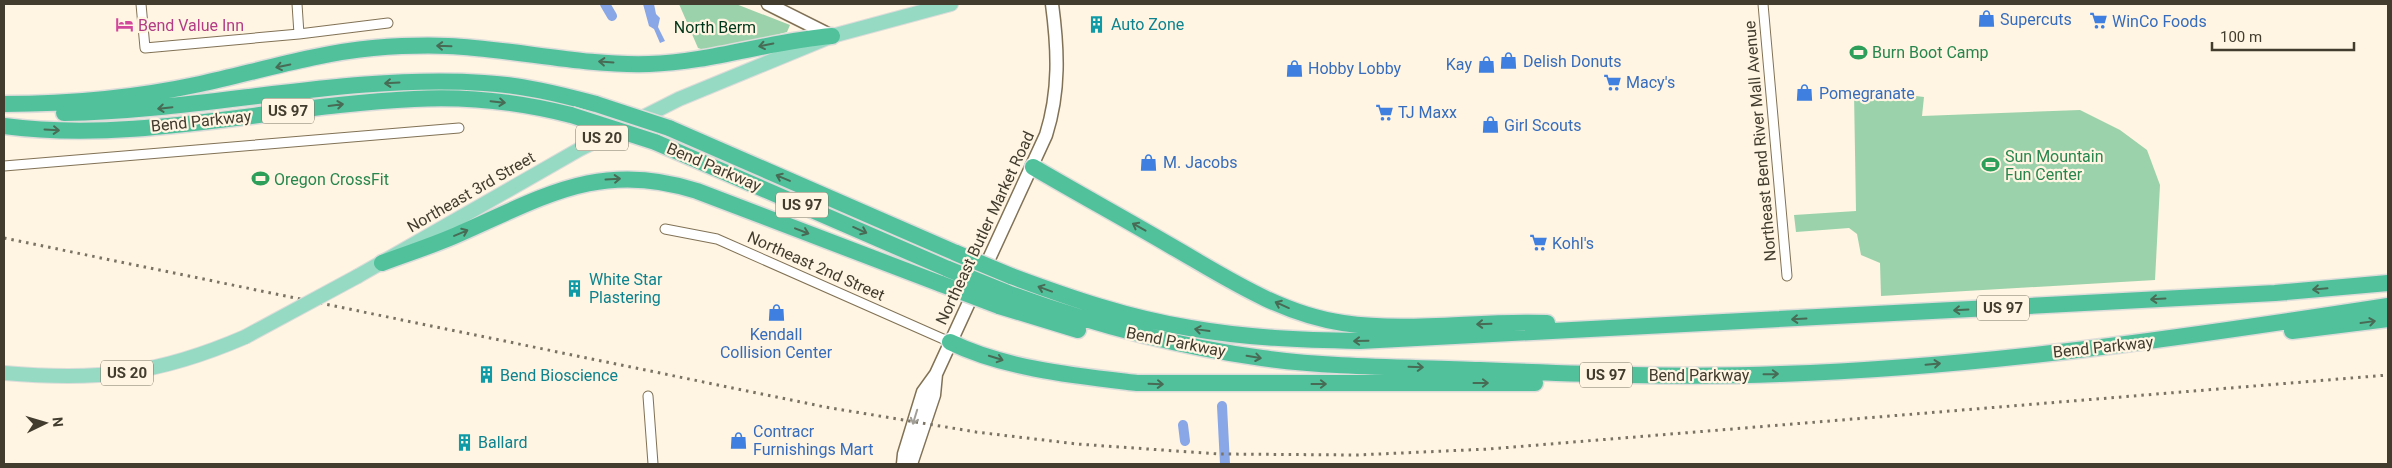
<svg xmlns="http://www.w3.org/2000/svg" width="2392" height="468" font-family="Roboto,sans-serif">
<rect width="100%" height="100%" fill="#fff5e2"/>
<!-- green -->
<path fill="#9cd2ab" d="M 679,4 L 736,4 L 790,25 L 787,32 L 710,52 L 698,48 Z
M 1866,90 L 1924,97 L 1922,116 L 2080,110 L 2120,130 L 2147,150 L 2160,185 L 2155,280 L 1881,296 L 1880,263 L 1861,255 L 1857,234 L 1849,228 L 1796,232 L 1794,215 L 1856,211 L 1854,93 Z"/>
<!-- water -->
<path fill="#89a7e6" d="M 643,4 L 654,4 L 656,14 L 660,18 L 658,27 L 665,41 L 660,43 L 654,29 L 649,26 Z"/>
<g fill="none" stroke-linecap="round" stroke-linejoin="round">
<!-- canal -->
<path stroke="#89a7e6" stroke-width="10" d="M 605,4 L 612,16
M 1222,406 L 1225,464
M 1183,425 L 1185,441"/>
<defs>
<path id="street" d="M 141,4 L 145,48 L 299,34 L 388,23
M 297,4 L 299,34
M 1763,4 L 1787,276
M 4,166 L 459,128
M 665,229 L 717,239 L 950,342
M 648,396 L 653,464"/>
<path id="secondary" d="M 768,4 L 832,36
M 903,464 L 904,454 L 923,392 L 936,374 L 1046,135 C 1060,91 1058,49 1052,4
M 911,464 L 934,395 L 936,374"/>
<path id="primary" d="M 358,276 L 580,149 L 679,99 L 832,36 L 951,4
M 4,373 C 98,381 157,375 245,337"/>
<path id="highway" d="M 4,104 C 70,104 135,98 200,84 C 255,72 317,53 373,48 C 398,46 423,45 448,46 C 515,49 582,66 649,64 C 711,62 770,41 832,36
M 64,113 C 205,111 344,74 484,83 C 522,85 559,94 596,104
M 4,126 C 140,144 278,105 414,99 C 467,96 520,102 571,115
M 669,128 L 956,253
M 655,142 L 948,269
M 1033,167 C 1079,194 1125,219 1171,246 C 1225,277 1280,314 1343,323 C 1411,333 1480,320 1547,323
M 382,263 C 408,253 435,245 461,233 C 545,196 602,160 697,191 L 941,284
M 1011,276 C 1070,298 1128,318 1190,328 C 1246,338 1303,340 1360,341 L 2275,293 L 2388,283
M 1005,292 C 1089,323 1173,346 1262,358 C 1334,368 1408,367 1480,370 C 1580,374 1681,378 1781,374 C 1985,367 2187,337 2388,306
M 999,306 L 1078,330
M 2292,331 L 2388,319
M 950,342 C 1005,369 1077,376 1137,383 L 1535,383"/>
</defs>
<!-- street casing -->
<use href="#street" stroke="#817256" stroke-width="11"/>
<!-- secondary casing -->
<use href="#secondary" stroke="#817256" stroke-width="15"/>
<!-- primary casing -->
<use href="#primary" stroke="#dddcda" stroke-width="16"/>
<!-- highway casing -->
<use href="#highway" stroke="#dddcda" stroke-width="19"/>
<!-- street -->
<use href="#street" stroke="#fff" stroke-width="9"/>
<!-- secondary -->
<use href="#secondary" stroke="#fff" stroke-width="12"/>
<!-- primary -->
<use href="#primary" stroke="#97dac4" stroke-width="14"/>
<!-- highway -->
<use href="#highway" stroke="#51c19c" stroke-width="16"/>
<!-- rail -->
<path stroke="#7a7364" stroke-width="3" stroke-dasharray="2.5 5" stroke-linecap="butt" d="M 4,238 L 825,407 L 976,432 L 1077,444 L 1219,454 L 1357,455 L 1489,449 L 2388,375"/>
<defs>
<path id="primary-bridge" d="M 245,337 L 358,276"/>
<path id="highway-bridge" d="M 596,104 L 669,128
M 571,115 L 655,142
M 956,253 L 1011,276
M 948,269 L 1005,292
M 941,284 L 999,306"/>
</defs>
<!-- primary-bridge casing -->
<use href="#primary-bridge" stroke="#dddcda" stroke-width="16" stroke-linecap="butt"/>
<!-- highway-bridge casing -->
<use href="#highway-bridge" stroke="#dddcda" stroke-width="19" stroke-linecap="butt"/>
<!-- primary-bridge -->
<use href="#primary-bridge" stroke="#97dac4" stroke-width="14"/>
<!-- highway-bridge -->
<use href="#highway-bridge" stroke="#51c19c" stroke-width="16"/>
</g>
<!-- one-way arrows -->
<defs><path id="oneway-shaft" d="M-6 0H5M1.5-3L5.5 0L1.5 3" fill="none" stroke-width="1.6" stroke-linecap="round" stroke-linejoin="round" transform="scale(1.25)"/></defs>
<g stroke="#476b55">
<use href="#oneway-shaft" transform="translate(766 45) rotate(168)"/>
<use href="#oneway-shaft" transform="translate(444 46) rotate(-178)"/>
<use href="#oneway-shaft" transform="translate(606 62) rotate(-176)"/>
<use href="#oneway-shaft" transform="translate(283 66) rotate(168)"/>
<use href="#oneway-shaft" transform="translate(392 83) rotate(177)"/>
<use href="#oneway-shaft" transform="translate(498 102) rotate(6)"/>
<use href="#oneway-shaft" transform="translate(336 105) rotate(-7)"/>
<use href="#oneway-shaft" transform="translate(165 108) rotate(174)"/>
<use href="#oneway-shaft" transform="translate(52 130) rotate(3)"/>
<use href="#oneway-shaft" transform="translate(783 178) rotate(-157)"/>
<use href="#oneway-shaft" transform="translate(613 179) rotate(-3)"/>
<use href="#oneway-shaft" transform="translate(1139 227) rotate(-151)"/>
<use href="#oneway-shaft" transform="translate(860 230) rotate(24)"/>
<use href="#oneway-shaft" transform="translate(802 231) rotate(21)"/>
<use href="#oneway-shaft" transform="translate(461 233) rotate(-23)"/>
<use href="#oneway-shaft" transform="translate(1045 289) rotate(-160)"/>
<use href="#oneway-shaft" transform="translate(2320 289) rotate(175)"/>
<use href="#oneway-shaft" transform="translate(2158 299) rotate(177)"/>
<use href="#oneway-shaft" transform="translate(1282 305) rotate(-156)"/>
<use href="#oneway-shaft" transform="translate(1961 310) rotate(177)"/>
<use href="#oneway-shaft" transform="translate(1799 319) rotate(177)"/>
<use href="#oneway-shaft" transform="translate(2368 322) rotate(-8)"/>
<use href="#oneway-shaft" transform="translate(1484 324) rotate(178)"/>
<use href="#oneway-shaft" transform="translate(1202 330) rotate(-172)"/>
<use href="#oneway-shaft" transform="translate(1361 341) rotate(179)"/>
<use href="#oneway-shaft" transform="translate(1254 357) rotate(9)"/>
<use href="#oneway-shaft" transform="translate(996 358) rotate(17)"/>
<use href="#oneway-shaft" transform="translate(1933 364) rotate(-5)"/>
<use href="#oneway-shaft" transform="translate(1416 367) rotate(2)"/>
<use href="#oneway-shaft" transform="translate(1771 374) rotate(-1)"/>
<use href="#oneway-shaft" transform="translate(1481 383)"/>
<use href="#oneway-shaft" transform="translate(1156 384) rotate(2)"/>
<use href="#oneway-shaft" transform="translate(1319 384)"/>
</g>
<use stroke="#a09e97" href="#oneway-shaft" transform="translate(915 417) rotate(107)"/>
<!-- icons -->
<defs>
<symbol id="shop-bare" viewBox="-9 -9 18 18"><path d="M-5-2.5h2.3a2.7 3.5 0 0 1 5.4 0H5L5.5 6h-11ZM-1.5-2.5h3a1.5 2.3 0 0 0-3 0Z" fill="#3f7fe0" stroke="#fff5e2" stroke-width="2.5" paint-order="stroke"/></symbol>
<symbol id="supermarket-bare" viewBox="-9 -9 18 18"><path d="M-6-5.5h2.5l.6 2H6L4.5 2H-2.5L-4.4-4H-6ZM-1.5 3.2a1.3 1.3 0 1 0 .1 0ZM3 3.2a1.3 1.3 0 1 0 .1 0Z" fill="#3f7fe0" stroke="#fff5e2" stroke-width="2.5" paint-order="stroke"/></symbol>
<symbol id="building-bare" viewBox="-9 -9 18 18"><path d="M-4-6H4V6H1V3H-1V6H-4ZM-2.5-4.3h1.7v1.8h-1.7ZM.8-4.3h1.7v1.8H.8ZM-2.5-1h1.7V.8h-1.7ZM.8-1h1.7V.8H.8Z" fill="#0f9aa8" stroke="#fff5e2" stroke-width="2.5" paint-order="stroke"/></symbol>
<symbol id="hotel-bare" viewBox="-9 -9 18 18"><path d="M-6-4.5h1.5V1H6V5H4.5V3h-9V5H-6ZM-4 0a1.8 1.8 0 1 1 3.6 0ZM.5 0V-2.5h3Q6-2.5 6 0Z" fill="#d1479c" stroke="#fff5e2" stroke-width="2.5" paint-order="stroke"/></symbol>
<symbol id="stadium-bare" viewBox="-9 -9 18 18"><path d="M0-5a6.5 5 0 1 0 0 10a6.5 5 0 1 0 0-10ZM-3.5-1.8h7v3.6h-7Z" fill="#2e9e5b" stroke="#fff5e2" stroke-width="2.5" paint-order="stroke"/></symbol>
</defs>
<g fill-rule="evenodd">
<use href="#shop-bare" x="1974" y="6" width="25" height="25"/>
<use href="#supermarket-bare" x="2086" y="8" width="25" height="25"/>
<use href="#building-bare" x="1084" y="12" width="25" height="25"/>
<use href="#hotel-bare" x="112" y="12" width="25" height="25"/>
<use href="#stadium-bare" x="1846" y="40" width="25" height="25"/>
<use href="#shop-bare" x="1496" y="48" width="25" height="25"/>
<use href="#shop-bare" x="1474" y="52" width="25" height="25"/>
<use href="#shop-bare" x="1282" y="56" width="25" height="25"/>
<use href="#supermarket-bare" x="1600" y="70" width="25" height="25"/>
<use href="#shop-bare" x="1792" y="80" width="25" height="25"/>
<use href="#supermarket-bare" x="1372" y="100" width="25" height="25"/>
<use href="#shop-bare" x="1478" y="112" width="25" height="25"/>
<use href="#shop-bare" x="1136" y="150" width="25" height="25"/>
<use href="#stadium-bare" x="1978" y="152" width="25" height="25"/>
<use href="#stadium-bare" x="248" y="166" width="25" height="25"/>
<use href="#supermarket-bare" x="1526" y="230" width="25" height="25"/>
<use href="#building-bare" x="562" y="276" width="25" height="25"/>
<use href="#shop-bare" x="764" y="300" width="25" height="25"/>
<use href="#building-bare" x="474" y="362" width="25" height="25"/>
<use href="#shop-bare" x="726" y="428" width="25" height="25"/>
<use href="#building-bare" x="452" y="430" width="25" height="25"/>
</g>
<g text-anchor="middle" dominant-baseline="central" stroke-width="4.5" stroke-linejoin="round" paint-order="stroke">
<!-- shield labels -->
<g fill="#fff5e2" stroke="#7b7465" stroke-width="1">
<rect x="262" y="98.5" width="52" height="25" rx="4"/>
<rect x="576" y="125.5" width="52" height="25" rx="4"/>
<rect x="776" y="192.5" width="52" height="25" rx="4"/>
<rect x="1977" y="295.5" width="52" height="25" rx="4"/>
<rect x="101" y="360.5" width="52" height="25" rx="4"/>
<rect x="1580" y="362.5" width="52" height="25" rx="4"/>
</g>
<g font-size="15" font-weight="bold" fill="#423c2f">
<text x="288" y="111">US 97</text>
<text x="602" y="138">US 20</text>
<text x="802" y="205">US 97</text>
<text x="2003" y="308">US 97</text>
<text x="127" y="373">US 20</text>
<text x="1606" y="375">US 97</text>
</g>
<!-- shop labels -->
<g font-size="16" fill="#366cbe" stroke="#fff5e2" text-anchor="start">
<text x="2000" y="19">Supercuts</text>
<text x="2112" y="21">WinCo Foods</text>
<text x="1523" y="61">Delish Donuts</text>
<text x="1472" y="64" text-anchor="end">Kay</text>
<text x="1308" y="68">Hobby Lobby</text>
<text x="1626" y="82">Macy's</text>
<text x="1819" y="93">Pomegranate</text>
<text x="1398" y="112">TJ Maxx</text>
<text x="1504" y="125">Girl Scouts</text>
<text x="1163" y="162">M. Jacobs</text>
<text x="1552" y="243">Kohl's</text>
<text x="776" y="334" text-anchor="middle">Kendall<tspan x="776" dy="18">Collision Center</tspan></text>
<text x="753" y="431">Contracr<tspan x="753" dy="18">Furnishings Mart</tspan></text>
</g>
<!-- culture labels -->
<g font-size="16" fill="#0d838f" stroke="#fff5e2" text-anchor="start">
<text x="1111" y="24">Auto Zone</text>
<text x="589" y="279">White Star<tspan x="589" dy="18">Plastering</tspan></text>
<text x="500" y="375">Bend Bioscience</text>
<text x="478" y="442">Ballard</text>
</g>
<!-- hotel labels -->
<g font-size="16" fill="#b23c85" stroke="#fff5e2" text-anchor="start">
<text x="138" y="25">Bend Value Inn</text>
</g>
<!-- park labels -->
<g font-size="16" fill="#00371a" stroke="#fff5e2">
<text x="715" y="27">North Berm</text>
</g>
<!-- leisure labels -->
<g font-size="16" fill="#27864d" stroke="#fff5e2" text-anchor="start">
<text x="1872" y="52">Burn Boot Camp</text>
<text x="2005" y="156">Sun Mountain<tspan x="2005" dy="18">Fun Center</tspan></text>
<text x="274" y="179">Oregon CrossFit</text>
</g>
<!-- street labels -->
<g font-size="16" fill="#423c2f" stroke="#fff5e2">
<text transform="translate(201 121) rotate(-6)">Bend Parkway</text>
<text transform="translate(1760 141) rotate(-95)">Northeast Bend River Mall Avenue</text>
<text transform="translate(714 167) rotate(23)">Bend Parkway</text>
<text transform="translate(471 192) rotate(-30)">Northeast 3rd Street</text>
<text transform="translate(985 228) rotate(-65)">Northeast Butler Market Road</text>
<text transform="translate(816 266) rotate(24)">Northeast 2nd Street</text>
<text transform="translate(1176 342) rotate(11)">Bend Parkway</text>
<text transform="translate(2103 347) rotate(-6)">Bend Parkway</text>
<text x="1699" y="375">Bend Parkway</text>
</g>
</g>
<!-- border -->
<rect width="2392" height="468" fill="none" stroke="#423c2f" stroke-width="10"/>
<!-- north arrow -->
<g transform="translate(45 423) rotate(85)" stroke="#fff5e2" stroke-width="4" paint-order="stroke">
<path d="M0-4L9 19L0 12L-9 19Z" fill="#423c2f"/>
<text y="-8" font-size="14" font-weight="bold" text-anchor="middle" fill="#423c2f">N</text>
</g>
<!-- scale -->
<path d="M2212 42v8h142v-8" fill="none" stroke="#423c2f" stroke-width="2.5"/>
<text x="2220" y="42" font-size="15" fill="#423c2f" stroke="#fff5e2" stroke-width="4" paint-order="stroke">100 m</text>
</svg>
